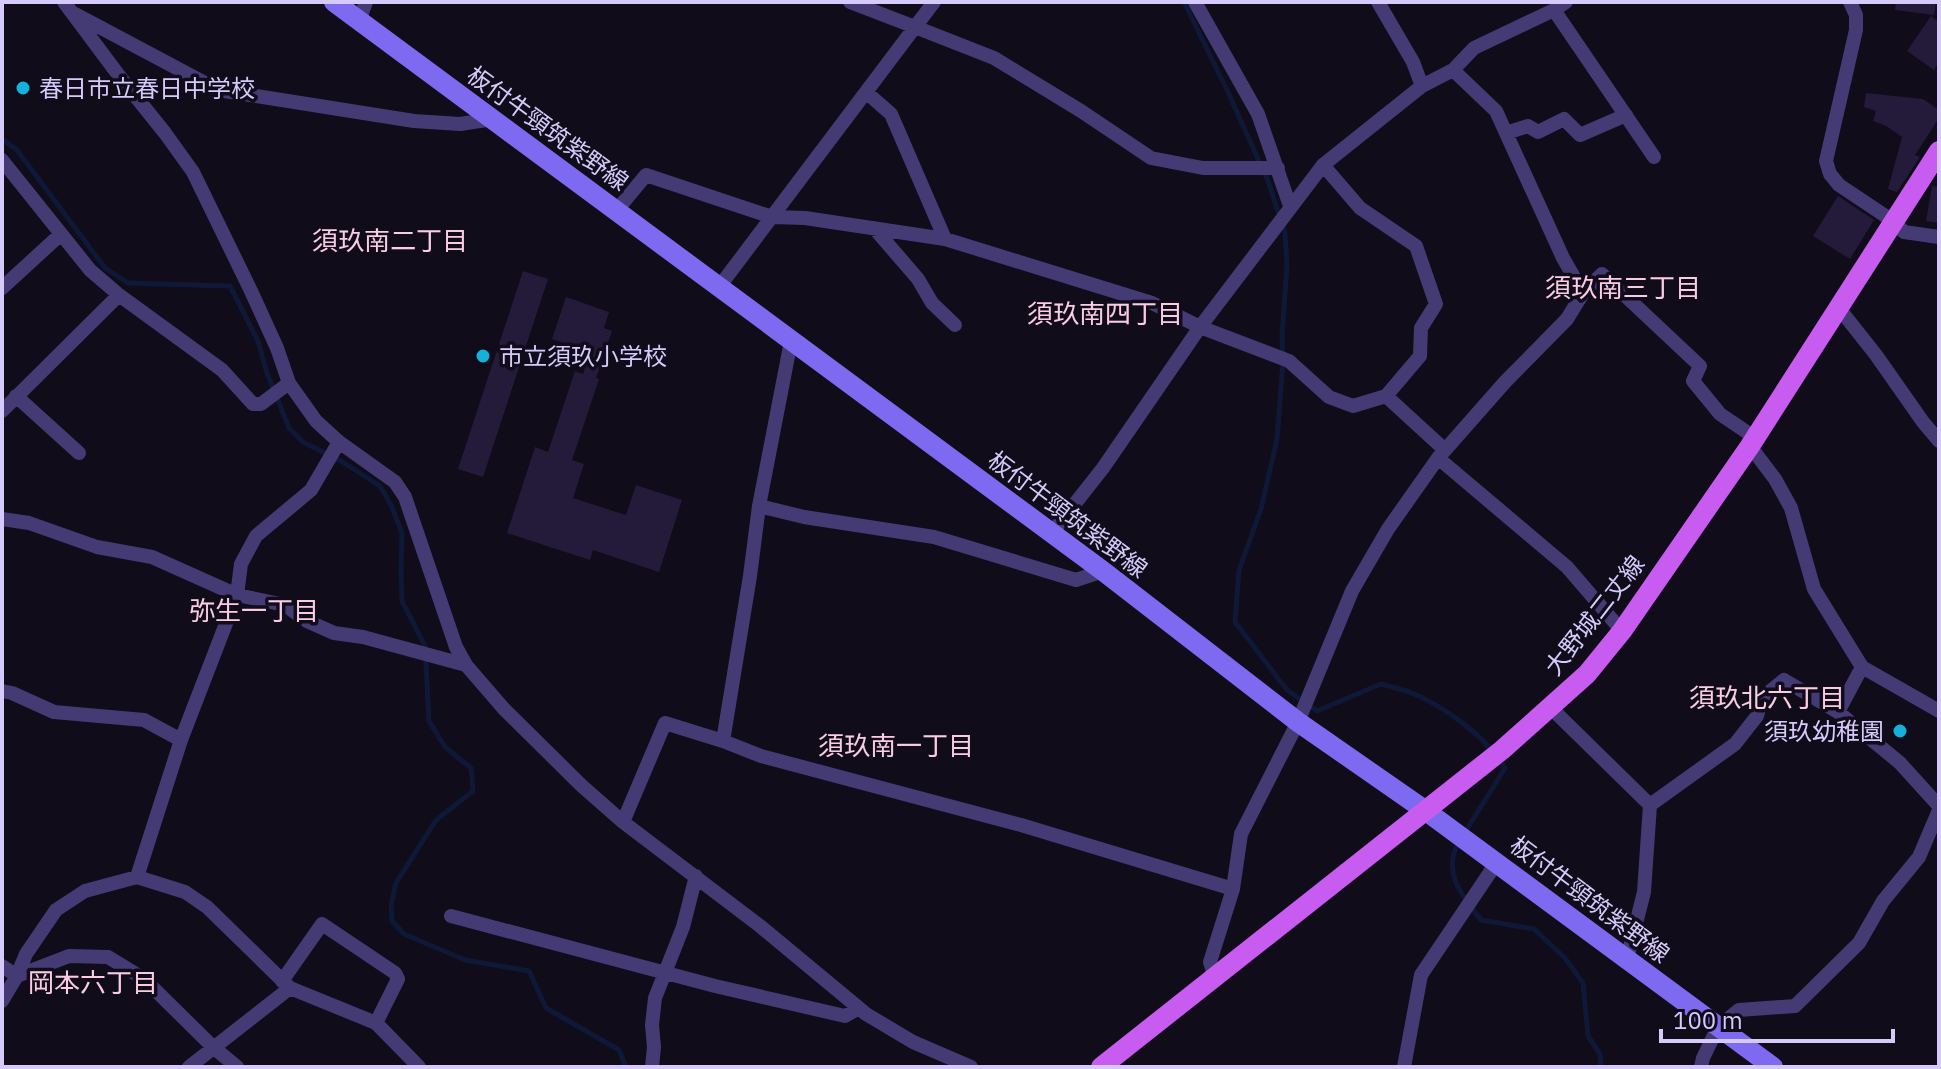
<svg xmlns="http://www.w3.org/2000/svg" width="1941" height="1069" font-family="'IBM Plex Sans','Noto Sans JP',sans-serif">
<rect width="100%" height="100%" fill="#100c1a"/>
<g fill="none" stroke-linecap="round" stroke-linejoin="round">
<!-- stream -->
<path stroke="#0e1937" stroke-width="5" d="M 1184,2 L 1227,90 L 1268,181 L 1285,233 L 1287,266 L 1282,335 L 1283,362 L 1277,439 L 1261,509 L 1239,570 L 1235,622 L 1287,690 L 1317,711 L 1381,684 C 1391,687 1402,689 1412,693 C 1437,703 1475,729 1491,750
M 2,139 L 17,150 L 105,268 L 128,283 L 230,286 L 258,341 L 267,373 L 289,428 L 303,442 L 341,461 L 380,486 L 391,505 L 402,533 L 401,571 L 402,601 L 425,646 L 429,721 L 445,747 L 471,768 L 473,791 L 436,820 L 396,883 L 391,905 L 392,921 L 404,934 L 465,960 L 529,971 L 546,1008 L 619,1050 L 626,1067
M 1464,834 L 1505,768 L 1497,758
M 1459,842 C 1441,872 1463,897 1481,920 L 1534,929 L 1565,958 L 1583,983 L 1588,1036 L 1600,1054 L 1601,1067"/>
</g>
<!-- building -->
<path fill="#241a39" d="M 1896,2 L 1936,2 L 1934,15 L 1895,10 Z
M 1931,16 L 1939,22 L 1939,62 L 1934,70 L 1907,51 Z
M 1866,93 L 1923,99 L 1939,110 L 1939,118 L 1915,155 L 1920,157 L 1897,192 L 1888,189 L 1902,137 L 1886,126 L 1873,121 L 1876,111 L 1864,107 Z
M 1932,186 L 1939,187 L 1939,223 L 1926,221 Z
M 1838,196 L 1874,220 L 1850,259 L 1813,236 Z
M 523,271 L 548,279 L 483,477 L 458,469 Z
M 566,297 L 609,312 L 604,328 L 612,331 L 596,378 L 599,379 L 572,460 L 584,464 L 573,498 L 626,515 L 636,485 L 682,500 L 659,572 L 593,550 L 590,560 L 507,533 L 535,447 L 548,452 L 575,371 L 583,374 L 590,352 L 552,339 Z"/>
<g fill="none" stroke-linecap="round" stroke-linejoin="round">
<!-- street -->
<path stroke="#443b75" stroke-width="14" d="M 64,2 L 120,77 L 165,133 L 193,172 L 251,291 L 277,348 L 289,383
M 850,2 L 915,27 L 934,2
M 1195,2 L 1258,114 L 1290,206
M 1378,2 L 1413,62 L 1422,86
M 1850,2 L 1856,15 L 1856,30 L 1826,161 L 1830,174 L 1839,185 L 1893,221 L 1904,232 L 1939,237
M 1554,10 L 1654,157
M 75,14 L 218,90 L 414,121 L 460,124 L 493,119
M 359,21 L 366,2
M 1453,70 L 1496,111 L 1563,258 L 1583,293
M 866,92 L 891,114 L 945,239
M 1506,133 L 1528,126 L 1538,132 L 1564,119 L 1580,135 L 1626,115
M 2,160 L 90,270 L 119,295 L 222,370 L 253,404 L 261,404 L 289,383 L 316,421 L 339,442 L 395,482 L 405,497 L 456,647 L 466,665 L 504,709 L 582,786 L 623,822 L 760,926 L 866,1014 L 913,1042 L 971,1067
M 1323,165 L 1360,208 L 1416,246 L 1436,304 L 1421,328 L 1420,356 L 1386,396 L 1445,450
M 617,210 L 646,175 L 772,217 L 805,218 L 945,239 L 1152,303 L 1200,327 L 1289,361 L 1329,397 L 1353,406 L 1386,396
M 874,228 L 918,279 L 932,303 L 955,325
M 719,287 L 915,27 L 994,58 L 1081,111 L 1151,158 L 1203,168 L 1278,168
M 2,288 L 61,234
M 1838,307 L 1876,355 L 1923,422 L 1939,441
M 16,396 L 79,453
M 2,411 L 119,295
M 1750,446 L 1775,479 L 1791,508 L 1814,589 L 1862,667 L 1939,711
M 1438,458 L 1567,567 L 1622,631
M 759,506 L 791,341
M 2,519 L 29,523 L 97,547 L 152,557 L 237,595 L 285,605 L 307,621 L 334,633 L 363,637 L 466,665
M 1051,534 L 1103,468 L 1200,327 L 1323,165 L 1422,86 L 1453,70 L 1474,48 L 1554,10 L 1566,2
M 2,691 L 12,693 L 54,712 L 144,720 L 181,740
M 1551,708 L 1650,805 L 1735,744 L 1757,716 L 1762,698 L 1784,680 L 1838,712 L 1862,667
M 1838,712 L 1900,763 L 1939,806
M 723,741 L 750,576 L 759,506 L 804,517 L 934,537 L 1076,580 L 1103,571
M 623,822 L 665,723 L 723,741 L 761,756 L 1021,825 L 1233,889 L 1241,834 L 1298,722 L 1352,591 L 1388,529 L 1438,458 L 1505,382 L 1567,319 L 1583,293 L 1602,274 L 1700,366 L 1693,381 L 1720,414 L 1754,437
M 137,877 L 185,892 L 207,907 L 290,988 L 376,1023 L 419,1067
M 451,916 L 715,986 L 845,1016 L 859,1008
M 1627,959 L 1644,892 L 1650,805
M 2,966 L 17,976 L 69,956 L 108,957 L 144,979 L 213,1047 L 237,1067
M 1215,978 L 1210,962 L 1233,889
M 282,981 L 322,924 L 395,973 L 398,979 L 376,1023
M 2,1001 L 17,976 L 26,954 L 56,910 L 85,891 L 137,877 L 181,740 L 237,595 L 241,564 L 256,536 L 311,490 L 339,442
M 189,1067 L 290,988
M 652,1067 L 654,1047 L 652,1025 L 655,998 L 683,927 L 696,876
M 1404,1067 L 1421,975 L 1497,862
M 1701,1067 L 1703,1058 L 1718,1027 L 1739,1010 L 1795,1006 L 1859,943 L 1883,901 L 1919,857 L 1939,810"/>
<!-- secondary -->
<path stroke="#7d6af1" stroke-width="20" d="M 334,2 L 1103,571 L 1298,722 L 1426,811 L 1773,1067"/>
<!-- primary -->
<path stroke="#c95cf0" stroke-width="20" d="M 1101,1067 L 1502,750 L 1587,674 L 1622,631 L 1750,446 L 1939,151"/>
</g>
<!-- markers -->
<g fill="#14b1dc" stroke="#100c1a" stroke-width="3">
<circle cx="23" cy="88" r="8"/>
<circle cx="483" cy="356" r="8"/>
<circle cx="1900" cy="731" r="8"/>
</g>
<g text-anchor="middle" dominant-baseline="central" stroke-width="7" stroke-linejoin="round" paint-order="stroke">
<!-- poi labels -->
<g font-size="24" fill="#d5cafa" stroke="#100c1a" text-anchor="start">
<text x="39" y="88">春日市立春日中学校</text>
<text x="499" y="356">市立須玖小学校</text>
<text x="1884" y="731" text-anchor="end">須玖幼稚園</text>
</g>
<!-- street labels -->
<g font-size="24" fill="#d5cafa" stroke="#100c1a">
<text transform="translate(548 128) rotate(36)">板付牛頸筑紫野線</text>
<text transform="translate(1068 514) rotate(37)">板付牛頸筑紫野線</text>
<text transform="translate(1594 615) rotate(-52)">大野城二丈線</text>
<text transform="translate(1590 899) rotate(37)">板付牛頸筑紫野線</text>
</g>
<!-- neighbourhood labels -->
<g font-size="26" fill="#facce4" stroke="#100c1a">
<text x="390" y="240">須玖南二丁目</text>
<text x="1623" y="287">須玖南三丁目</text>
<text x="1105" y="313">須玖南四丁目</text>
<text x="254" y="610">弥生一丁目</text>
<text x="1767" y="697">須玖北六丁目</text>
<text x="896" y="745">須玖南一丁目</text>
<text x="93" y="982">岡本六丁目</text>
</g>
</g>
<!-- border -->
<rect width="1941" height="1069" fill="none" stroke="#d5cafa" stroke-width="8"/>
<!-- scale -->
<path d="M1661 1029v12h232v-12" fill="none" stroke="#d5cafa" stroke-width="4"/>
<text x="1673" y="1029" font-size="24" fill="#d5cafa" stroke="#100c1a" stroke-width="6" paint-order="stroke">100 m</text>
</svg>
